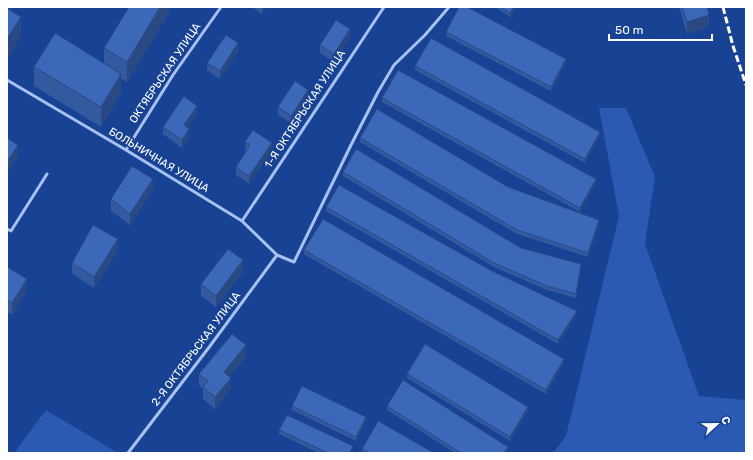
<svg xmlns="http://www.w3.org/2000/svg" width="753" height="460" font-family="Rubik,sans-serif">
<rect width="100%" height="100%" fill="#184293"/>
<!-- green -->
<path fill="#2a5ab1" d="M 599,108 L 626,108 L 655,177 L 645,244 L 699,396 L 746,400 L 746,453 L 553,453 L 566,436 L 619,216 Z
M 46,410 L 118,453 L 14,453 Z"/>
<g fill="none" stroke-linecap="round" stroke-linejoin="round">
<!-- service -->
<path stroke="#a8c1f0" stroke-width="3" d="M 7,80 L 126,150 L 242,221 L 277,255 L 294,262 L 351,145 L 378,92 L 394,65 L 425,35 L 449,7
M 126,150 L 173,75 L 221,7
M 242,221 L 384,7
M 7,229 L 11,231 L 47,174
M 128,453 L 210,346 L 277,255"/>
<!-- rail -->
<path stroke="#fff" stroke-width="3" stroke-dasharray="7 3" stroke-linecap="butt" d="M 723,7 L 733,46 L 746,85"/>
</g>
<!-- wall -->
<path fill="#34599f" d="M 169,7 L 169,13 L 127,82 L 121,78 L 121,93 L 101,127 L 34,86 L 34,67 L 104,63 L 104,48 Z
M 252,7 L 267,7 L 262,14 Z
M 495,7 L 517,7 L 510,17 Z
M 679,7 L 707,7 L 709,26 L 687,34 Z
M 446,32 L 566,63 L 551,91 L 446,36 Z
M 350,37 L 334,62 L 320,53 L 320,45 Z
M 238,51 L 220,79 L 207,70 L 207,63 Z
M 415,66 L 600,136 L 585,163 L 415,70 Z
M 308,97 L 291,123 L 278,115 L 278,107 Z
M 382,98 L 596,183 L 580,212 L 382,102 Z
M 197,113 L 187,127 L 189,137 L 182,148 L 163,134 L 163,127 Z
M 360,138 L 508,187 L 599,224 L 588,257 L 517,234 L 360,142 Z
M 245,142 L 272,151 L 249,184 L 236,175 L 236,167 L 247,151 L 245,150 Z
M 343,172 L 521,248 L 581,268 L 576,298 L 547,290 L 494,267 L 343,176 Z
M 153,190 L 130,225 L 111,211 L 111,199 Z
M 326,207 L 492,271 L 577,315 L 558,344 L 326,211 Z
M 118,250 L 94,288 L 72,274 L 72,263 Z
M 304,250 L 564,363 L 546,394 L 304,254 Z
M 7,267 L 27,290 L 12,315 L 7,312 Z
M 243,272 L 216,307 L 201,296 L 201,284 Z
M 246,357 L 229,377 L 231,389 L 215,409 L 203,399 L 203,389 L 199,385 L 199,374 Z
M 407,374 L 528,411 L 510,441 L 407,378 Z
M 292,406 L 366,421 L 356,441 L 292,410 Z
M 387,406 L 508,451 L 506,453 L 455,453 L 387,410 Z
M 279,430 L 353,450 L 352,453 L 319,453 L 279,434 Z
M 362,449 L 434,453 L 362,453 Z"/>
<!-- shaded-wall -->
<path fill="#2a4982" d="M 160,7 L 169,7 L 169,13 L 127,82 L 127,62 Z
M 262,7 L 267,7 L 262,14 Z
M 514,7 L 517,7 L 510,17 L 510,13 Z
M 709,15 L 709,26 L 687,34 L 687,22 Z
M 21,17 L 21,36 L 7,59 L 7,39 Z
M 350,29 L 350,37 L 334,62 L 334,54 Z
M 238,43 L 238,51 L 220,79 L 220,71 Z
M 566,59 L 566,63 L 551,91 L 551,87 Z
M 121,74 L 121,93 L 101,127 L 101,107 Z
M 308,90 L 308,97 L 291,123 L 291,116 Z
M 197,106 L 197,113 L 184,133 L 184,125 Z
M 189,129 L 189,137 L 182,148 L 182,140 Z
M 600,132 L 600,136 L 585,163 L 585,159 Z
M 272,143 L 272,151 L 249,184 L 249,176 Z
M 18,145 L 18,156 L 7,174 L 7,162 Z
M 153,179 L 153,190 L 130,225 L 130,214 Z
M 596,179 L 596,183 L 580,212 L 580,208 Z
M 599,220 L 599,224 L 588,257 L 588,253 Z
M 118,239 L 118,250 L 94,288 L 94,277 Z
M 243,260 L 243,272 L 216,307 L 216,296 Z
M 581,264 L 581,268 L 576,298 L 576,294 Z
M 27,279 L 27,290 L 12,315 L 12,303 Z
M 577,311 L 577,315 L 558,344 L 558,340 Z
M 246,345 L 246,357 L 224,383 L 224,372 Z
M 564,359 L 564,363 L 546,394 L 546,390 Z
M 231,378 L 231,389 L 215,409 L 215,397 Z
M 528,407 L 528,411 L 510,441 L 510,437 Z
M 366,417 L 366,421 L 356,441 L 356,437 Z
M 353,446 L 353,450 L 352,453 L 350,453 Z
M 508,447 L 508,451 L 506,453 L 504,453 Z"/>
<!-- building -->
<path fill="#3c68b9" stroke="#2a4982" d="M 129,7 L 160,7 L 127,62 L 104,48 Z
M 459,7 L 467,7 L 566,59 L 551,87 L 446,32 Z
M 501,7 L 514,7 L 510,13 Z
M 682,7 L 707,7 L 709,15 L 687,22 Z
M 7,8 L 21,17 L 7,39 Z
M 336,20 L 350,29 L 334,54 L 320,45 Z
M 55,33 L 121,74 L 101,107 L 34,67 Z
M 226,35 L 238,43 L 220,71 L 207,63 Z
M 431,38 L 600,132 L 585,159 L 415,66 Z
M 398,70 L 596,179 L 580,208 L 382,98 Z
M 295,81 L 308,90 L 291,116 L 278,107 Z
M 184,96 L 197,106 L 184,125 L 189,129 L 182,140 L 163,127 Z
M 377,109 L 508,187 L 599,220 L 588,253 L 517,230 L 360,138 Z
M 253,130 L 272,143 L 249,176 L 236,167 L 250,145 L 245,142 Z
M 7,138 L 18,145 L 7,162 Z
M 356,149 L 521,248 L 581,264 L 576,294 L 547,286 L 494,263 L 343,172 Z
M 132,166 L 153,179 L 130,214 L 111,199 Z
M 339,185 L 492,271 L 577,311 L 558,340 L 326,207 Z
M 323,219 L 564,359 L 546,390 L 304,250 Z
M 93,225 L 118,239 L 94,277 L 72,263 Z
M 228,249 L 243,260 L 216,296 L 201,284 Z
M 7,267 L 27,279 L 12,303 L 7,300 Z
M 232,334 L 246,345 L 224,372 L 231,378 L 215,397 L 203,387 L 208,381 L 199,374 Z
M 425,344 L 528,407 L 510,437 L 407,374 Z
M 403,380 L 508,447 L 504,453 L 461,453 L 387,406 Z
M 302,386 L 366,417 L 356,437 L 292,406 Z
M 287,415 L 353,446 L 350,453 L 328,453 L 279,430 Z
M 378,421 L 434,453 L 370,453 L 362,449 Z"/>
<g text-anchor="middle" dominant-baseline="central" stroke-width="3.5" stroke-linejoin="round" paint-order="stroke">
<!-- street labels -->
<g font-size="11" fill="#fff" stroke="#184293">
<text transform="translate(165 73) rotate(-56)">ОКТЯБРЬСКАЯ УЛИЦА</text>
<text transform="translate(305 109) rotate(-57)">1-Я ОКТЯБРЬСКАЯ УЛИЦА</text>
<text transform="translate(159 160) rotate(31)">БОЛЬНИЧНАЯ УЛИЦА</text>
<text transform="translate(196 349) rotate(-53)">2-Я ОКТЯБРЬСКАЯ УЛИЦА</text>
</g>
</g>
<!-- border -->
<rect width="753" height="460" fill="none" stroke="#ffffff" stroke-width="16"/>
<!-- north arrow -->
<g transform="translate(717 424) rotate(68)" stroke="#184293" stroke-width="3" paint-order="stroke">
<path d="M0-3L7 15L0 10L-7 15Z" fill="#ffffff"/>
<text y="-6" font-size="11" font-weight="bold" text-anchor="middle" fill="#ffffff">С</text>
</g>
<!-- scale -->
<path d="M609 34v6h103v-6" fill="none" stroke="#ffffff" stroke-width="2"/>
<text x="615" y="34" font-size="12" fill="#ffffff" stroke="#184293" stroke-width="3" paint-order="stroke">50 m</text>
</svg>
